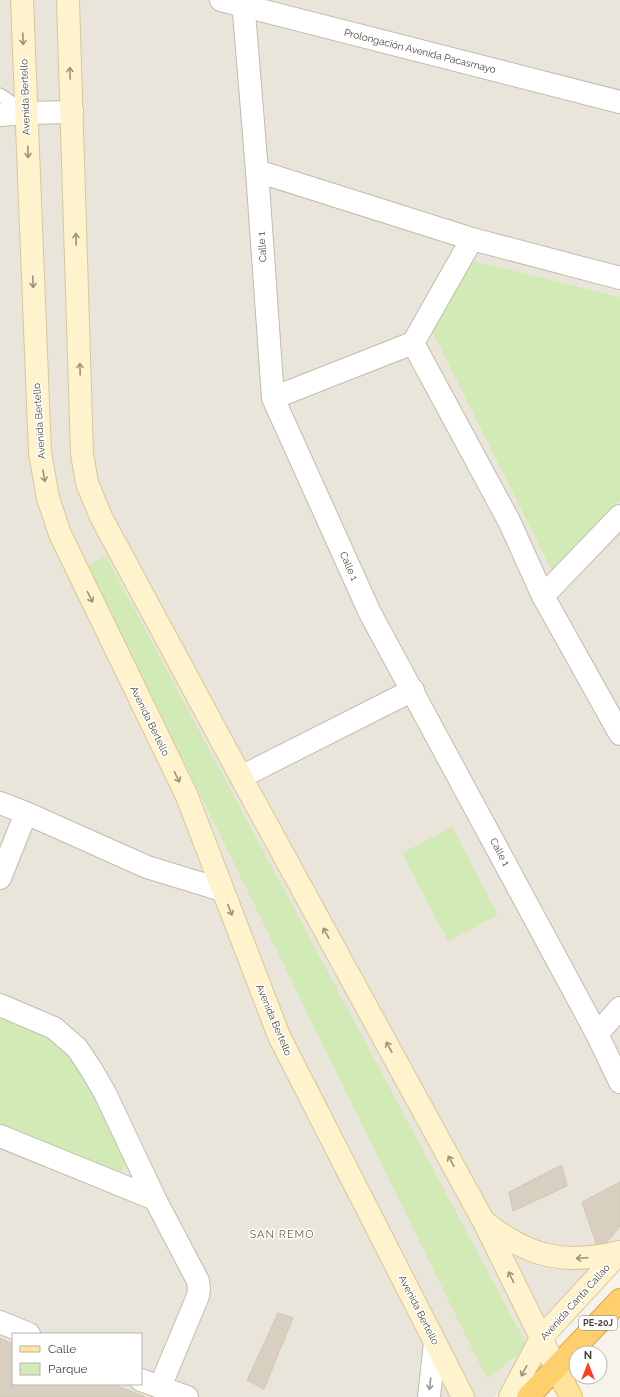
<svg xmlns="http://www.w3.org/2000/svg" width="620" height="1397" font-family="Raleway,sans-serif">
<rect width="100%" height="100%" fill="#f6f3ec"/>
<!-- residential -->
<path fill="#eae5da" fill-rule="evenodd" d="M 0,0 L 620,0 L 620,1265 L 494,1397 L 0,1397 ZM 13,1334 L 141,1334 L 141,1384 L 13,1384 Z"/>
<!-- green -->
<path fill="#d2eab5" d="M 470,260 L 620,297 L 620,500 L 552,571 L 431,329 Z
M 106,556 L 528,1347 L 487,1379 L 88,566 Z
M 452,827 L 498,915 L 448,941 L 402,853 Z
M 0,1013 L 35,1027 L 74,1057 L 130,1158 L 120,1173 L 0,1124 Z"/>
<!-- building -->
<path fill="#d8cfc1" stroke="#d3c7b4" d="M 562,1165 L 567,1186 L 513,1211 L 509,1192 Z
M 620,1182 L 620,1226 L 608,1241 L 598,1249 L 582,1202 Z
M 278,1313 L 293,1318 L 264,1389 L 247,1380 Z
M 0,1338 L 13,1344 L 13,1384 L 113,1384 L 145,1397 L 0,1397 Z"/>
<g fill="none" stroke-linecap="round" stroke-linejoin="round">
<defs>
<path id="lane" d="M 0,95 L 26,113"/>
<path id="street" d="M 221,0 L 620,102
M 243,0 L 257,171 L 273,398 L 370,613 L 597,1034 L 620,1082
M 0,115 L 26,113 L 72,112
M 257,171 L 472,239 L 620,278
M 472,239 L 413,343 L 509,521 L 543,596 L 620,734
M 273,398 L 413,343
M 543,596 L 620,516
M 241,777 L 413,690
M 0,803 L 26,813 L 147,867 L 222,890
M 0,878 L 26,813
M 0,1005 L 54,1028 L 77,1048 L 91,1069 L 105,1093 L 155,1199 L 198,1281 L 199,1289 L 198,1296 L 160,1387
M 597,1034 L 620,1008
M 0,1136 L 155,1199
M 0,1322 L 29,1334
M 141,1380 L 187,1397
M 429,1397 L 435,1343"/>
<path id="secondary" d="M 22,0 L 40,453 L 48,498 L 60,534 L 186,794 L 279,1036 L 463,1397
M 68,0 L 82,454 L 87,483 L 101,517 L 241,777 L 484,1222 L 556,1368
M 487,1224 C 531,1258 566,1265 620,1252
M 510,1397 L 541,1338 L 620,1252"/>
<path id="primary" d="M 556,1368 L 571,1397"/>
<path id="highway" d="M 528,1397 L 620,1300"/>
</defs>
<!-- lane casing -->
<use href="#lane" stroke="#c2bbae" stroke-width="15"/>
<!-- street casing -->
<use href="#street" stroke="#c2bbae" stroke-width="24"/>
<!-- secondary casing -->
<use href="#secondary" stroke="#d6c79b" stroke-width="24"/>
<!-- primary casing -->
<use href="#primary" stroke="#e6c16a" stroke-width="24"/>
<!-- highway casing -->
<use href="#highway" stroke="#e0a43c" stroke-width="24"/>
<!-- lane -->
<use href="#lane" stroke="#fff" stroke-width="13"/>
<!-- street -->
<use href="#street" stroke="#fff" stroke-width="22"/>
<!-- secondary -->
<use href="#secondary" stroke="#fff3cd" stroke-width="22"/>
<!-- primary -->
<use href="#primary" stroke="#ffe39c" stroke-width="22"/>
<!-- highway -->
<use href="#highway" stroke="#ffcf6e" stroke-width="22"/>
</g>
<!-- one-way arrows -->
<defs><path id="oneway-shaft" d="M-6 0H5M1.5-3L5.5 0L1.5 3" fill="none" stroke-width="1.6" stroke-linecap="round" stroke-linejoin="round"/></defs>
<g stroke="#9c937c">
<use href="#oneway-shaft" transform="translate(23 39) rotate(88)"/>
<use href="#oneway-shaft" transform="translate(70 73) rotate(-92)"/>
<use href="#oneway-shaft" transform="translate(28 152) rotate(88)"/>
<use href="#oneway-shaft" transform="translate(76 239) rotate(-92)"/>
<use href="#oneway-shaft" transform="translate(33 282) rotate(88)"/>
<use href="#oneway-shaft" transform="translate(80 369) rotate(-92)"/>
<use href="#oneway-shaft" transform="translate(44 476) rotate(80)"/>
<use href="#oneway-shaft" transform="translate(90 597) rotate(64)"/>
<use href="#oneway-shaft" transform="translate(177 777) rotate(64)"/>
<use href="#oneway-shaft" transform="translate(230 910) rotate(69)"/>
<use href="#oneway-shaft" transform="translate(326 933) rotate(-119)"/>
<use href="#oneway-shaft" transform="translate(389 1047) rotate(-119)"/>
<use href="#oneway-shaft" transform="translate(451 1161) rotate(-119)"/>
<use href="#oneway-shaft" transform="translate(582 1258) rotate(177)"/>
<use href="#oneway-shaft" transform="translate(511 1277) rotate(-116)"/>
<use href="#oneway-shaft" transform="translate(524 1371) rotate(118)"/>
</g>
<use stroke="#9c9892" href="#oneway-shaft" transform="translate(430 1384) rotate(97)"/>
<g text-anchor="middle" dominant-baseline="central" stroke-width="3" stroke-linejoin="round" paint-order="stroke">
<!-- shield labels -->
<rect fill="#fff" stroke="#817c74" stroke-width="1" x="579" y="1316" width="38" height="14" rx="3"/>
<g font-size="9" font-weight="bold" fill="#4b4439">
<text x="598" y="1323">PE-20J</text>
</g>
<!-- street labels -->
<g font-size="10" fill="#4b4439" stroke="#fff">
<text transform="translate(420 51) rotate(14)">Prolongación Avenida Pacasmayo</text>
<text transform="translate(25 97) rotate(-92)">Avenida Bertello</text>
<text transform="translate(262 247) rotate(-94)">Calle 1</text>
<text transform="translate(39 421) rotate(-94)">Avenida Bertello</text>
<text transform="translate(349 566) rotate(66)">Calle 1</text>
<text transform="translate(150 721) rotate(64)">Avenida Bertello</text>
<text transform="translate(500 852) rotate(62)">Calle 1</text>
<text transform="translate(274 1020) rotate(67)">Avenida Bertello</text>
<text transform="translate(575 1302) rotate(-48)">Avenida Canta Callao</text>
<text transform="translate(419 1310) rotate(63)">Avenida Bertello</text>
</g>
<!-- neighbourhood labels -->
<g font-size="11" letter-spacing="1" fill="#6e6250" stroke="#fff">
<text x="282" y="1234">SAN REMO</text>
</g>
</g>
<!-- legend -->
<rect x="12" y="1333" width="130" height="52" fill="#ffffff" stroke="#b7b4b0"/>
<rect x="20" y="1346" width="20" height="6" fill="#ffe39c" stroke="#b7b4b0"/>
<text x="48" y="1353" font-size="12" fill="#4b4439">Calle</text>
<rect x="20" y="1363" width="20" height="12" fill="#d2eab5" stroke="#b7b4b0"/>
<text x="48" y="1373" font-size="12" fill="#4b4439">Parque</text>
<!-- north arrow -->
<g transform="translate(588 1365)"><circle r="19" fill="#ffffff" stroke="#b7b4b0"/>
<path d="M0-3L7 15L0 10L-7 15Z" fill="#fc3f1d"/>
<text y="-6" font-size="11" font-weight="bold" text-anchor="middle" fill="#4b4439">N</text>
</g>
</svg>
